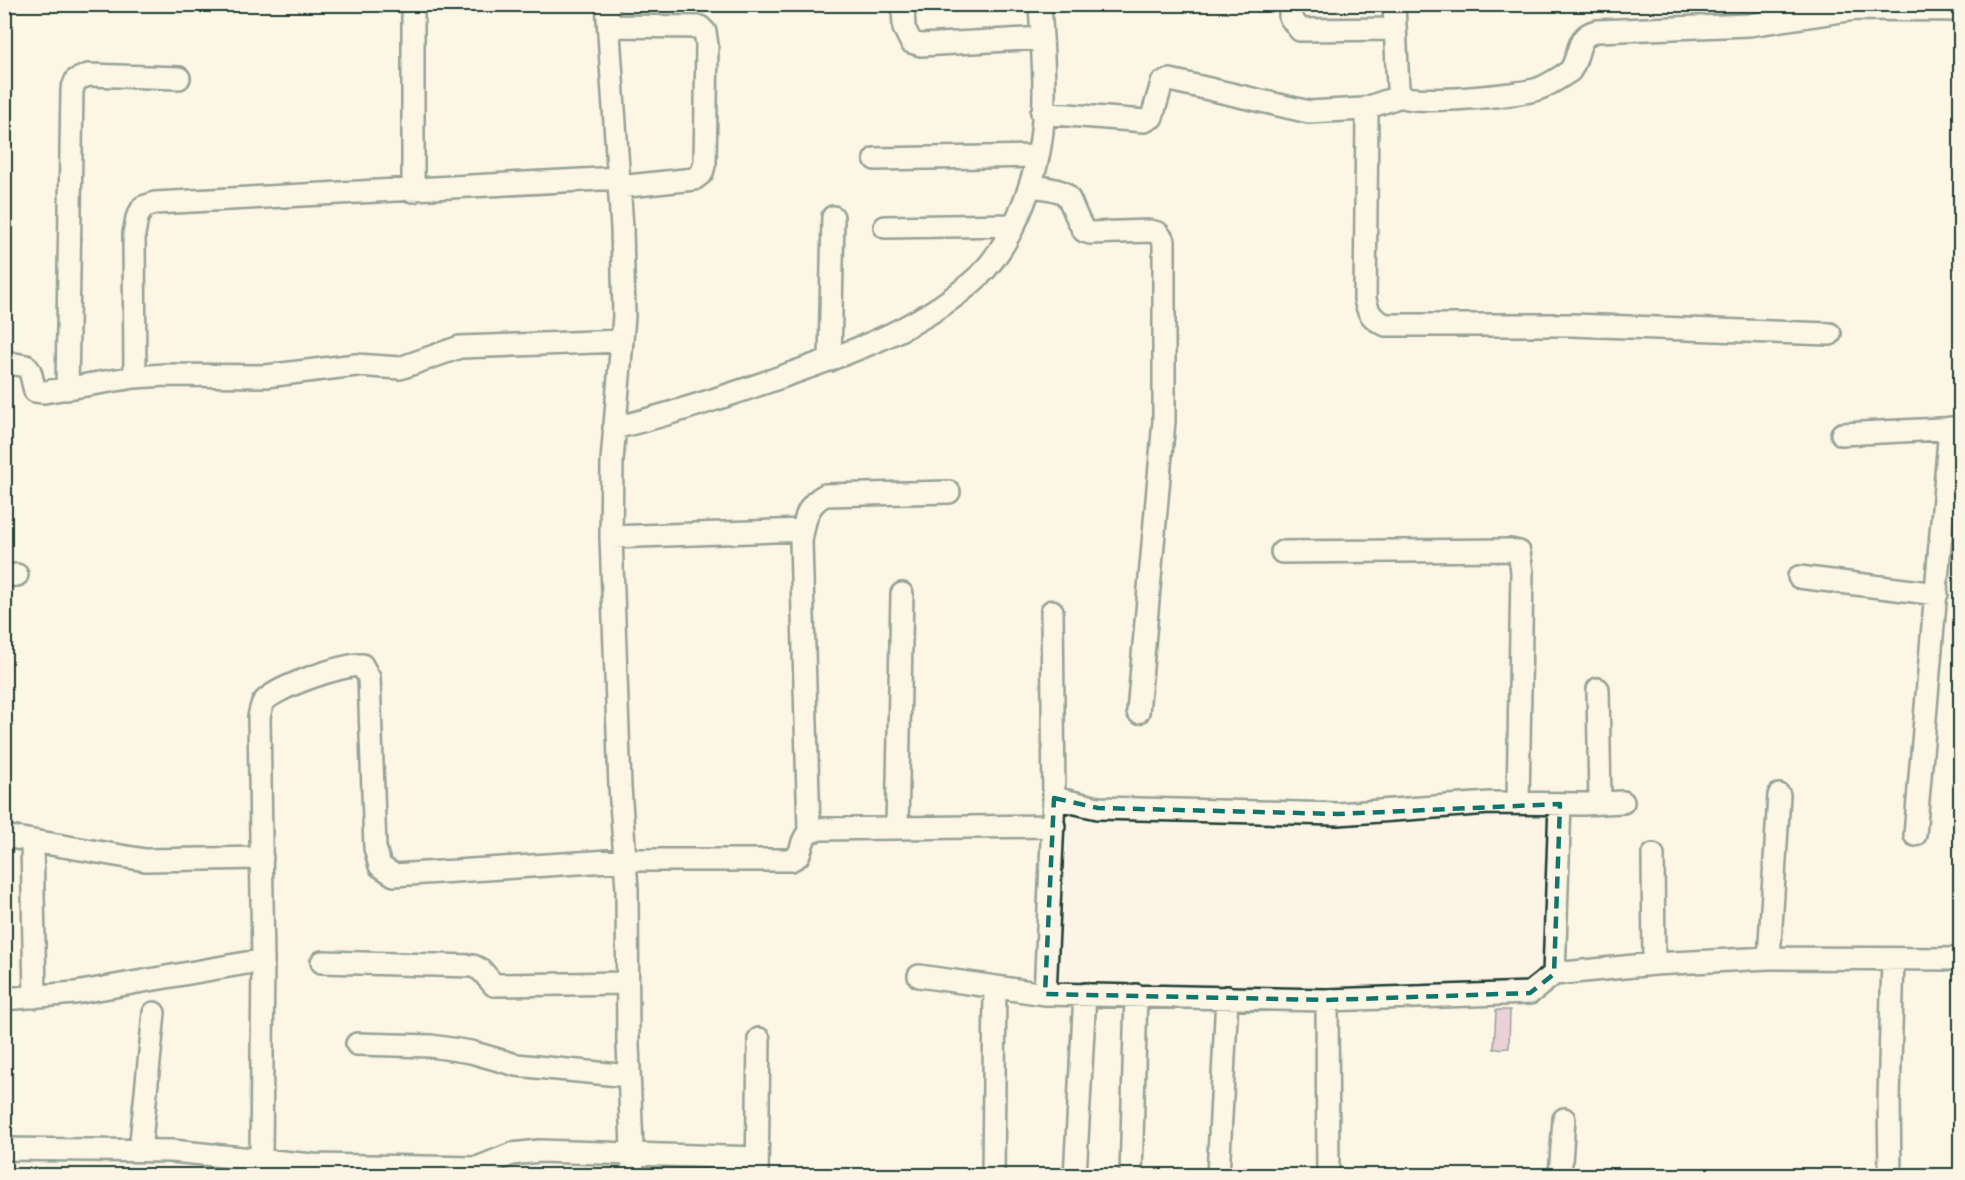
<svg xmlns="http://www.w3.org/2000/svg" width="1965" height="1180" font-family="'Balsamiq Sans',sans-serif">
<rect width="100%" height="100%" fill="#fcf5e5"/>
<filter id="ink" filterUnits="userSpaceOnUse"><feTurbulence type="fractalNoise" baseFrequency=".0167" numOctaves="2"/><feDisplacementMap in="SourceGraphic" scale="12" xChannelSelector="R" yChannelSelector="G"/><feConvolveMatrix kernelMatrix="1 2 1 2 8 2 1 2 1" color-interpolation-filters="sRGB"/></filter>
<g filter="url(#ink)">
<!-- building -->
<path fill="#d6a5c4" stroke="#1f3d34" stroke-width="1.5" d="M 1496,1010 L 1510,1010 L 1509,1048 L 1494,1049 Z"/>
<g fill="none" stroke-linecap="round" stroke-linejoin="round">
<defs>
<path id="minor" d="M 413,4 L 413,191
M 607,4 L 622,228 L 624,316 L 612,461 L 611,537 L 620,787 L 627,889 L 628,1043 L 633,1176
M 903,4 L 904,28 L 911,42 L 921,45 L 1042,38
M 1290,4 L 1290,17 L 1300,30 L 1395,29
M 1394,4 L 1398,88 L 1401,96 C 1414,105 1520,95 1538,89 C 1549,85 1561,77 1570,71 C 1581,56 1575,35 1597,31 L 1749,25 L 1855,9 L 1960,10
M 609,26 L 700,27 L 705,32 L 707,45 L 705,162 L 702,173 L 694,179 L 619,187
M 1363,109 L 1401,96
M 1042,113 L 1145,121 L 1152,117 L 1162,83 L 1170,80 L 1309,112 L 1363,109 L 1367,117 L 1365,299 C 1368,313 1372,319 1386,325 L 1571,325 L 1830,334
M 875,159 L 1038,156
M 1030,186 C 1079,191 1063,195 1084,231 L 1090,233 L 1150,231 L 1158,233 L 1164,241 L 1164,421 L 1138,712
M 885,227 L 1013,225
M 830,360 L 833,217
M 4,362 L 26,366 L 30,371 L 35,391 L 44,392 L 135,377 L 165,375 L 266,376 L 356,365 L 400,368 L 460,347 L 622,341
M 135,377 L 134,234 L 137,218 L 143,207 L 155,203 L 619,178
M 67,389 L 72,90 L 76,80 L 88,75 L 179,78
M 614,428 C 673,414 727,396 784,376 C 854,351 924,328 980,275 C 1005,250 1023,210 1033,176 C 1050,122 1043,60 1040,4
M 1842,434 L 1960,428
M 611,537 L 803,530
M 1282,552 L 1510,550 L 1519,552 L 1522,572 L 1518,803
M 4,576 L 17,575
M 1799,577 L 1937,594
M 1598,689 L 1600,803
M 1054,798 L 1098,808 L 1338,814 L 1490,803 L 1583,804 L 1623,802
M 897,828 L 902,594
M 809,831 L 801,541 C 805,520 806,505 825,495 L 949,492
M 1915,835 L 1950,428
M 4,836 L 145,860 L 262,858
M 32,841 L 35,997
M 1653,855 L 1654,964
M 1769,958 L 1779,795
M 322,962 L 473,966 L 481,970 L 494,985 L 627,983
M 1554,974 L 1560,804
M 919,976 L 1045,994 L 1327,1000 L 1530,993 L 1554,974 L 1654,964 L 1769,958 L 1960,959
M 1045,994 L 1054,798 L 1052,611
M 4,999 L 75,993 L 263,960
M 1327,1000 L 1328,1176
M 357,1044 L 431,1046 L 471,1052 L 516,1065 L 629,1076
M 4,1149 L 172,1151 L 313,1165 L 477,1168 L 512,1154 L 539,1151 L 757,1158
M 140,1151 L 154,1013
M 261,1158 L 263,960 L 259,717 C 260,713 261,707 263,703 C 272,688 344,664 362,665 L 369,678 L 375,848 L 380,866 L 394,875 L 624,860 L 791,860 L 798,856 C 805,841 801,832 821,829 L 1054,826
M 757,1176 L 759,1039
M 993,1176 L 995,987
M 1075,1176 L 1085,994
M 1131,1176 L 1136,995
M 1218,1176 L 1227,997
M 1560,1176 L 1564,1119
M 1890,1176 L 1889,1099 L 1893,959"/>
</defs>
<!-- minor casing -->
<use href="#minor" stroke="#1f3d34" stroke-width="26"/>
<!-- minor -->
<use href="#minor" stroke="#fcf5e5" stroke-width="21"/>
</g>
</g>
<!-- marked area -->
<path d="M0 0H1965V1180H0ZM 1054,798 L 1098,808 L 1338,814 L 1560,804 L 1554,974 L 1530,993 L 1327,1000 L 1045,994 Z" fill="#fcf5e5" fill-opacity=".55" fill-rule="evenodd"/>
<path fill="none" stroke="#0f766e" stroke-width="4.5" stroke-dasharray="12 8" stroke-linejoin="round" d="M 1054,798 L 1098,808 L 1338,814 L 1560,804 L 1554,974 L 1530,993 L 1327,1000 L 1045,994 Z"/>
<!-- margin -->
<rect width="1965" height="1180" fill="none" stroke="#fcf5e5" stroke-width="24"/>
<rect x="12" y="12" width="1941" height="1156" fill="none" stroke="#1f3d34" stroke-width="2" filter="url(#ink)"/>
</svg>
